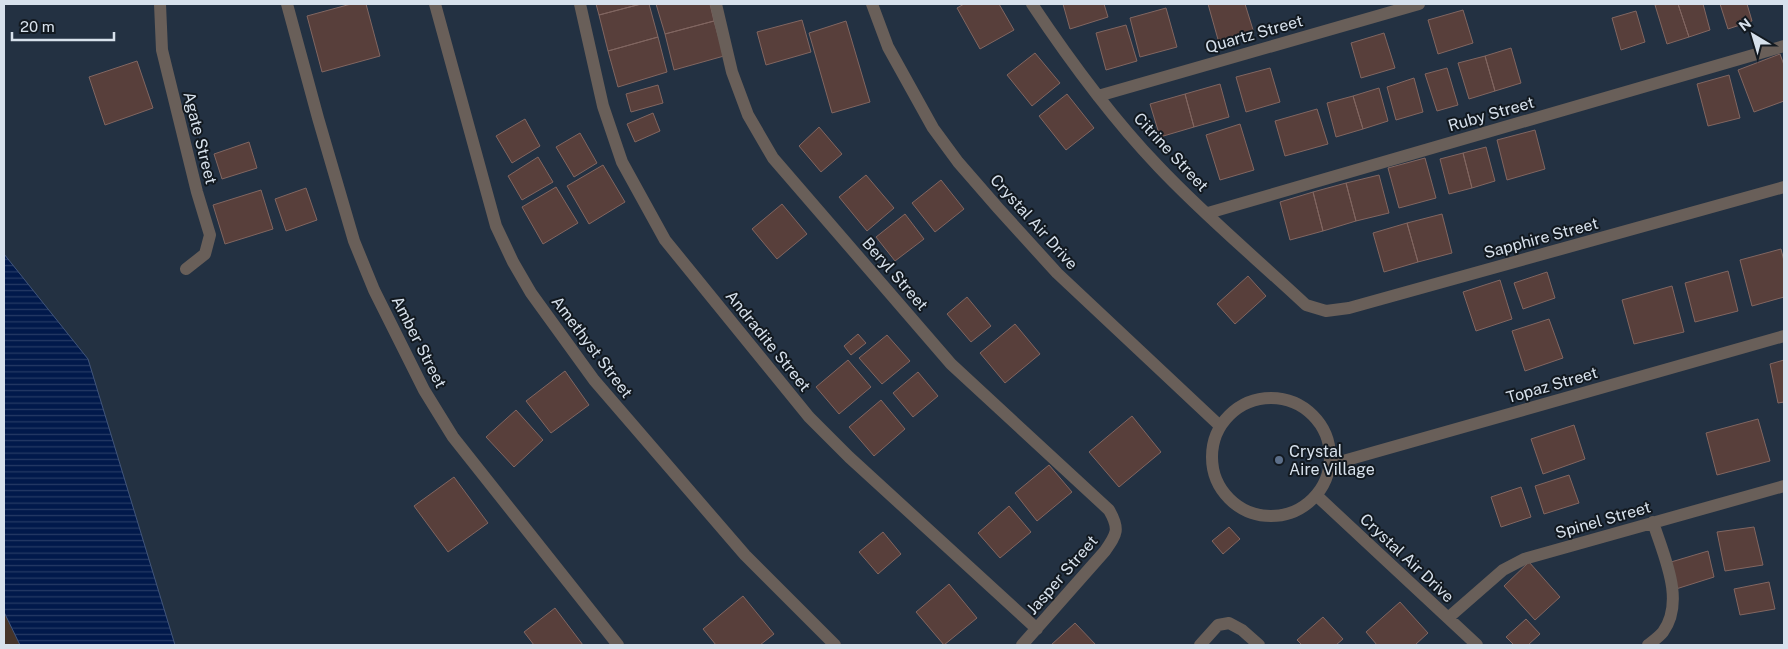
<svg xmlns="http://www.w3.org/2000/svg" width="1788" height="649" font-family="'Public Sans',sans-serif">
<defs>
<pattern id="water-rules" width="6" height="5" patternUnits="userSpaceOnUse" patternTransform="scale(1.25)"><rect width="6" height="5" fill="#01194b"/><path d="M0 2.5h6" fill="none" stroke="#253a65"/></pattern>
</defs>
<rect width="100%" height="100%" fill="#233142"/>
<!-- commercial -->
<path fill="#45342a" d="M 4,612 L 20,645 L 4,645 Z"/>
<!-- water -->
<path fill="url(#water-rules)" stroke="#41557b" d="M 4,254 L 88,359 L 175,645 L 20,645 L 4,612 Z"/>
<!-- building -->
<path fill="#583f3b" stroke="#816661" d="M 351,4 L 366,4 L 380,56 L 322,72 L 307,16 Z
M 596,4 L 641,4 L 599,15 Z
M 641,4 L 649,4 L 658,37 L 608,51 L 599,15 Z
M 656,4 L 710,4 L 714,21 L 665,34 Z
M 964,4 L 999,4 L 1014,30 L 980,49 L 957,8 Z
M 1063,4 L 1104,4 L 1108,17 L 1070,29 Z
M 1208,4 L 1245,4 L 1254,33 L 1219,43 Z
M 1660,4 L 1678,4 L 1689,37 L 1667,44 L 1655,5 Z
M 1678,4 L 1703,4 L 1710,30 L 1689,37 Z
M 1720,4 L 1747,4 L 1752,21 L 1728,29 Z
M 1166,8 L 1177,47 L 1140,57 L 1130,18 Z
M 1463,10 L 1473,43 L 1438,54 L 1428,20 Z
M 1636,11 L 1645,42 L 1621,50 L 1612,18 Z
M 802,20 L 811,52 L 766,65 L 757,32 Z
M 714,21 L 724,56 L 674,70 L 665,34 Z
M 846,21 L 870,102 L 832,113 L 809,33 Z
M 1126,25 L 1137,61 L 1106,70 L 1096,33 Z
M 1384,33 L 1395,68 L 1361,78 L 1351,43 Z
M 658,37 L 667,72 L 618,87 L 608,51 Z
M 1511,48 L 1521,83 L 1495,91 L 1485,56 Z
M 1035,53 L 1060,83 L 1032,106 L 1007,75 Z
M 1780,54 L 1784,65 L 1784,101 L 1754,112 L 1738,70 Z
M 1485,56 L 1495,91 L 1469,99 L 1458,63 Z
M 137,61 L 153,108 L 105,125 L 89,77 Z
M 1270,68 L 1280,102 L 1246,112 L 1236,77 Z
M 1447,68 L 1458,105 L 1437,111 L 1425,74 Z
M 1729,75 L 1740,118 L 1708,126 L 1697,84 Z
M 1414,78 L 1423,112 L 1396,120 L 1387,87 Z
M 1220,84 L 1229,117 L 1194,127 L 1185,94 Z
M 658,85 L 663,103 L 631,112 L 626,94 Z
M 1379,88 L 1388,121 L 1363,129 L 1353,96 Z
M 1067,94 L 1094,128 L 1066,150 L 1039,116 Z
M 1185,94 L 1194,127 L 1160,137 L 1150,104 Z
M 1353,96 L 1363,129 L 1336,137 L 1327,103 Z
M 1317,109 L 1328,144 L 1285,156 L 1275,121 Z
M 653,113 L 660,131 L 635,142 L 627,124 Z
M 525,119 L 540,146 L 512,163 L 496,136 Z
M 1240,124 L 1254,170 L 1220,180 L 1206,135 Z
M 819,127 L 842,154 L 821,172 L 799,146 Z
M 1535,130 L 1545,169 L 1507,180 L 1497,140 Z
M 580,133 L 597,163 L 574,177 L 556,147 Z
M 249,142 L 257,168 L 222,179 L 214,154 Z
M 1486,147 L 1495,181 L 1472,188 L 1463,153 Z
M 1463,153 L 1472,188 L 1449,194 L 1440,159 Z
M 538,157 L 553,182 L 522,200 L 508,176 Z
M 1425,158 L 1436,198 L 1399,208 L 1388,168 Z
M 603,165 L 625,202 L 589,224 L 567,186 Z
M 866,175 L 894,208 L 867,231 L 839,197 Z
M 1379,175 L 1389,213 L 1356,221 L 1346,183 Z
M 941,180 L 964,209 L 935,232 L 912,203 Z
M 1346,183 L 1356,221 L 1323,231 L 1313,192 Z
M 556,187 L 578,223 L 543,244 L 522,207 Z
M 306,188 L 317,220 L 286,231 L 275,199 Z
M 261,190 L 273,229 L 225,244 L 213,205 Z
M 1313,192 L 1323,231 L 1290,240 L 1280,202 Z
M 782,204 L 807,234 L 777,259 L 752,229 Z
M 905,214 L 924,239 L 895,261 L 876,237 Z
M 1442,214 L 1452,253 L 1418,262 L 1407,223 Z
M 1407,223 L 1418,262 L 1384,272 L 1373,233 Z
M 1781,249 L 1784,261 L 1784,297 L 1752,306 L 1740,260 Z
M 1728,271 L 1738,311 L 1695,322 L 1685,283 Z
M 1547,272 L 1555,298 L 1523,309 L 1514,283 Z
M 1248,276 L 1266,296 L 1235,324 L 1217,304 Z
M 1500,280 L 1512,319 L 1476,331 L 1463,292 Z
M 1672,286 L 1684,332 L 1634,344 L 1622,300 Z
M 967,297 L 991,326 L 971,342 L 947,314 Z
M 1549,319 L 1563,358 L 1525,371 L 1512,331 Z
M 1015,324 L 1040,354 L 1005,383 L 980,353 Z
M 858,334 L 866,343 L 851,355 L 844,346 Z
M 887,335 L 910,361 L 882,384 L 859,358 Z
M 848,360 L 871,387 L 839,414 L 816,387 Z
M 1784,360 L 1784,402 L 1778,403 L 1770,364 Z
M 565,371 L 589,405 L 551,433 L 526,401 Z
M 918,372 L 938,396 L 913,417 L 893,393 Z
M 881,400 L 905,429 L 874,456 L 849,427 Z
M 516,410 L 543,440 L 514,467 L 486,437 Z
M 1132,416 L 1161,452 L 1119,487 L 1089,452 Z
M 1758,419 L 1770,461 L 1717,475 L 1706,433 Z
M 1574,425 L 1585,459 L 1543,474 L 1531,439 Z
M 1049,465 L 1072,492 L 1037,521 L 1015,493 Z
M 1569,475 L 1579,503 L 1544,514 L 1535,486 Z
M 454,477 L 488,523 L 448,552 L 414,506 Z
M 1521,487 L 1531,517 L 1501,527 L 1491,497 Z
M 1009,506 L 1031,532 L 1000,558 L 978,533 Z
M 1229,527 L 1240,539 L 1223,554 L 1212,541 Z
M 1754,527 L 1763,565 L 1725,571 L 1717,532 Z
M 883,532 L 901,554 L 878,574 L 859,552 Z
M 1708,551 L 1714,577 L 1676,589 L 1671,562 Z
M 1529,562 L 1560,597 L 1535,620 L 1504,586 Z
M 1769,582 L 1775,609 L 1740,615 L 1734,589 Z
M 949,584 L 977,618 L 944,645 L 916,612 Z
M 743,596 L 774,634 L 760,645 L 716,645 L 703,629 Z
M 1400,602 L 1428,633 L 1415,645 L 1377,645 L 1366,632 Z
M 555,608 L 583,645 L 534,645 L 524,632 Z
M 1323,617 L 1343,639 L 1336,645 L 1302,645 L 1297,640 Z
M 1526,619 L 1540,634 L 1528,645 L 1514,645 L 1506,637 Z
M 1075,623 L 1096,645 L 1051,645 Z"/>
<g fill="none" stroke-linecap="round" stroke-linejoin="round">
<!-- minor -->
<path stroke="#695f59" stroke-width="12" d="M 160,4 L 162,50 L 197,192 L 210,235 L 205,254 L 186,269
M 287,4 L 318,118 L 354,241 L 374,290 L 424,390 L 453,437 L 618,645
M 435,4 L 496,226 L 513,262 L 531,293 L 594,380 L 745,555 L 835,645
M 580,4 L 603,106 L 622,162 L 665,240 L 809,417 L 849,457 L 1037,629
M 716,4 L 732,72 L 748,115 L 773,158 L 951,364 L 1109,510 C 1120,529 1117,534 1105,551 L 1022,645
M 872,4 L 888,47 L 933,128 L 958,162 L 998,208 L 1057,273 L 1220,426
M 1032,4 C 1070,61 1111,117 1158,166 C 1204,215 1257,259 1306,305 L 1326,311 L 1349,308 L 1784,187
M 1098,96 L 1419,4
M 1208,213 L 1784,46
M1212 457a59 59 0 1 1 118 0a59 59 0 1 1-118 0Z
M 1329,465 L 1784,336
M 1316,495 L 1477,645
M 1448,618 L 1503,570 L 1524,559 L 1784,486
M 1200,645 L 1218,625 L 1229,623 L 1242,630 L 1259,645
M 1648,645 C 1653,641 1659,637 1663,632 C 1686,600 1663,555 1653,522"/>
</g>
<!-- markers -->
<circle fill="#5c6f8a" stroke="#121920" stroke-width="2" cx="1279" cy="460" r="5"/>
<g text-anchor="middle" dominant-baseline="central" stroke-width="4" stroke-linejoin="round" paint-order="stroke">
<!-- street labels -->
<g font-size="16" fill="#d7e1ec" stroke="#121920">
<text transform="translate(1254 34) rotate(-16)">Quartz Street</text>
<text transform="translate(1491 114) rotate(-16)">Ruby Street</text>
<text transform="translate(200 138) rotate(76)">Agate Street</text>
<text transform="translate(1171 152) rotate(47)">Citrine Street</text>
<text transform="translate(1034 222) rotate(48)">Crystal Air Drive</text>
<text transform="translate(1541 238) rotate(-15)">Sapphire Street</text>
<text transform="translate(895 274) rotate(49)">Beryl Street</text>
<text transform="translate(768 341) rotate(51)">Andradite Street</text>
<text transform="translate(419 342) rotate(63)">Amber Street</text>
<text transform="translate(592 347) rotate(53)">Amethyst Street</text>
<text transform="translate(1552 385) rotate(-16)">Topaz Street</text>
<text transform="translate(1603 520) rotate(-16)">Spinel Street</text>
<text transform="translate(1407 558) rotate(43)">Crystal Air Drive</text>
<text transform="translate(1062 575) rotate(-49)">Jasper Street</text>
</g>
<!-- poi labels -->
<g font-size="16" fill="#d7e1ec" stroke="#121920" text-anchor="start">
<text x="1289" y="451">Crystal<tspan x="1289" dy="18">Aire Village</tspan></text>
</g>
</g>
<!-- border -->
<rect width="1788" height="649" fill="none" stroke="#d7e1ec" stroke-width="10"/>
<!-- north arrow -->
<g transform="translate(1753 35) rotate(322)" stroke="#121920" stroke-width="4" paint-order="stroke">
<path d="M0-4L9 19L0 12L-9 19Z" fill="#d7e1ec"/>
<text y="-8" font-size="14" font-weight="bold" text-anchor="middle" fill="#d7e1ec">N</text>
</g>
<!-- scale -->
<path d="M12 32v8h102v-8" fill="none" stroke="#d7e1ec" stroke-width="2.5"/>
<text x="20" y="32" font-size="15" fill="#d7e1ec" stroke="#121920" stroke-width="4" paint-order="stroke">20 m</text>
</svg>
